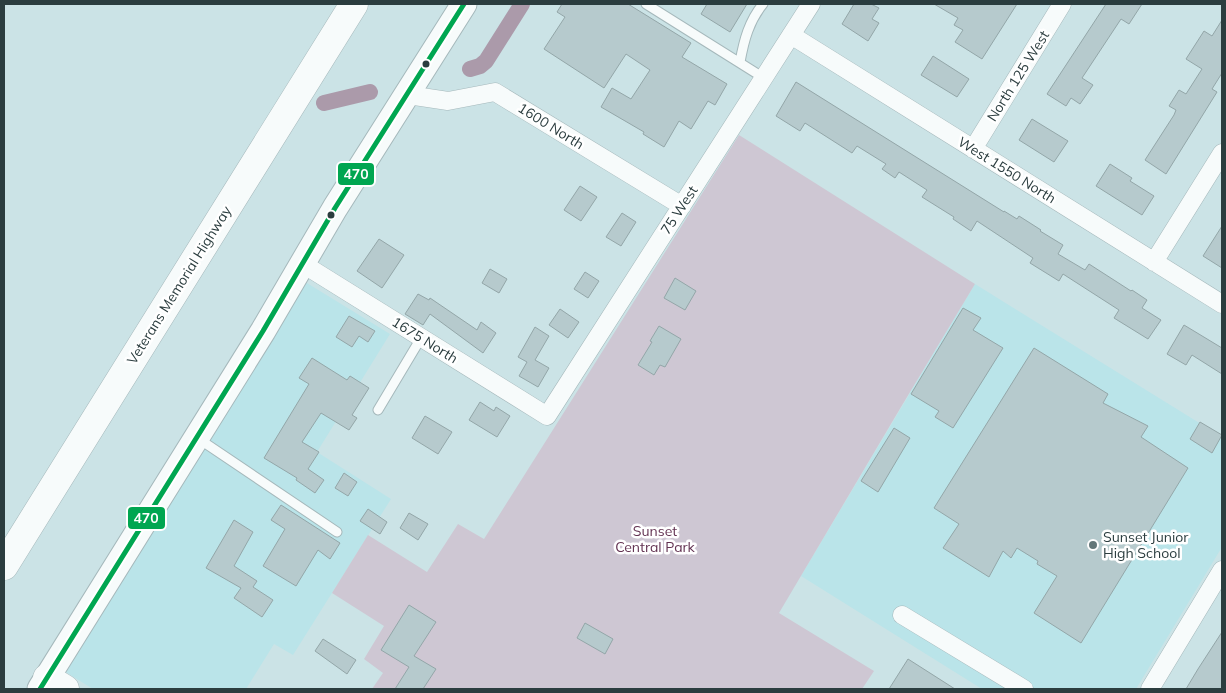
<svg xmlns="http://www.w3.org/2000/svg" width="1226" height="693" font-family="Mulish,sans-serif">
<rect width="100%" height="100%" fill="#cbe3e6"/>
<!-- built -->
<path fill="#bae4e9" d="M 302,280 L 390,334 L 317,452 L 391,499 L 293,655 L 274,644 L 246,689 L 93,689 L 59,668 Z
M 975,284 L 1222,437 L 1222,547 L 1136,689 L 982,689 L 801,576 Z"/>
<!-- green -->
<path fill="#cec7d3" d="M 739,135 L 975,284 L 901,407 L 779,613 L 874,671 L 862,689 L 372,689 L 383,673 L 364,659 L 384,626 L 332,593 L 368,535 L 427,572 L 458,524 L 484,539 Z"/>
<g fill="none" stroke-linecap="round" stroke-linejoin="round">
<!-- canal -->
<path stroke="#ab9aaa" stroke-width="16" d="M 470,69 L 480,66 L 486,61 L 522,4
M 324,103 L 370,92"/>
</g>
<!-- building -->
<path fill="#b6cacd" stroke="#93a6a8" d="M 562,4 L 628,4 L 691,43 L 682,57 L 727,84 L 715,105 L 708,101 L 691,129 L 679,121 L 664,147 L 643,134 L 644,132 L 601,107 L 612,88 L 631,99 L 650,70 L 626,54 L 604,88 L 544,49 L 565,17 L 557,12 Z
M 707,4 L 747,4 L 730,32 L 701,14 Z
M 854,4 L 871,4 L 879,8 L 872,19 L 879,23 L 868,41 L 842,24 Z
M 934,4 L 1017,4 L 982,59 L 955,42 L 963,30 L 954,25 L 958,18 Z
M 1106,4 L 1142,4 L 1129,24 L 1121,19 L 1082,78 L 1093,85 L 1080,104 L 1071,98 L 1066,106 L 1047,94 Z
M 1222,20 L 1222,73 L 1212,89 L 1217,92 L 1166,174 L 1145,160 L 1174,115 L 1176,110 L 1169,106 L 1179,90 L 1186,94 L 1202,69 L 1186,59 L 1204,31 L 1212,36 Z
M 933,56 L 969,79 L 957,97 L 921,75 Z
M 796,82 L 1004,212 L 1004,211 L 1017,219 L 1019,216 L 1041,230 L 1040,231 L 1063,245 L 1058,254 L 1085,270 L 1089,264 L 1131,291 L 1132,290 L 1147,300 L 1142,308 L 1161,320 L 1148,339 L 1114,318 L 1119,310 L 1063,274 L 1059,281 L 1030,263 L 1033,258 L 977,221 L 971,231 L 953,219 L 954,217 L 922,197 L 927,190 L 899,172 L 895,178 L 882,169 L 886,164 L 857,146 L 852,153 L 805,123 L 800,131 L 776,116 Z
M 1032,119 L 1068,141 L 1054,162 L 1019,140 Z
M 1110,164 L 1132,178 L 1130,181 L 1154,196 L 1142,215 L 1096,186 Z
M 580,186 L 597,197 L 581,221 L 564,210 Z
M 622,213 L 636,222 L 621,246 L 606,237 Z
M 1222,226 L 1222,268 L 1203,256 Z
M 379,239 L 404,255 L 382,288 L 357,271 Z
M 490,269 L 507,279 L 499,293 L 482,283 Z
M 585,272 L 599,281 L 588,298 L 574,289 Z
M 675,278 L 696,291 L 685,310 L 664,298 Z
M 418,294 L 429,300 L 430,298 L 477,330 L 481,322 L 496,333 L 483,353 L 430,314 L 423,325 L 405,314 Z
M 963,308 L 981,318 L 973,330 L 1003,348 L 953,428 L 935,417 L 939,411 L 911,394 Z
M 560,309 L 579,322 L 568,338 L 549,325 Z
M 349,316 L 375,331 L 368,342 L 359,336 L 352,347 L 336,337 Z
M 1184,325 L 1222,348 L 1222,374 L 1192,355 L 1186,365 L 1167,354 Z
M 659,326 L 681,339 L 665,367 L 660,365 L 654,375 L 638,365 L 652,342 L 650,341 Z
M 535,327 L 549,336 L 535,360 L 549,368 L 538,387 L 519,376 L 527,362 L 518,357 Z
M 1034,348 L 1108,394 L 1103,403 L 1148,426 L 1141,437 L 1188,468 L 1081,643 L 1034,613 L 1057,576 L 1037,564 L 1038,561 L 1017,548 L 1011,558 L 1003,551 L 989,577 L 943,548 L 959,524 L 934,508 Z
M 312,358 L 347,380 L 350,376 L 369,388 L 352,415 L 357,418 L 349,430 L 321,413 L 302,442 L 319,452 L 308,469 L 324,480 L 315,493 L 296,480 L 297,478 L 264,458 L 309,384 L 299,378 Z
M 480,402 L 494,411 L 496,407 L 510,416 L 497,437 L 469,420 Z
M 425,416 L 452,432 L 438,454 L 412,438 Z
M 1200,422 L 1222,435 L 1212,453 L 1190,439 Z
M 894,428 L 910,438 L 878,492 L 861,481 Z
M 344,473 L 357,482 L 348,496 L 335,488 Z
M 281,505 L 340,543 L 330,559 L 318,550 L 296,586 L 263,566 L 285,529 L 271,520 Z
M 368,509 L 387,522 L 380,534 L 360,521 Z
M 409,513 L 428,524 L 418,540 L 400,528 Z
M 234,520 L 253,532 L 234,566 L 257,581 L 253,587 L 273,600 L 262,617 L 234,598 L 241,588 L 206,568 Z
M 409,605 L 436,622 L 414,656 L 436,669 L 423,689 L 395,689 L 409,667 L 381,650 Z
M 585,623 L 613,639 L 605,654 L 577,638 Z
M 1222,632 L 1222,689 L 1186,689 L 1198,669 Z
M 323,639 L 356,660 L 347,674 L 315,651 Z
M 908,659 L 955,689 L 889,689 Z"/>
<g fill="none" stroke-linecap="round" stroke-linejoin="round">
<defs>
<path id="service" d="M 646,4 L 764,78
M 740,62 C 744,40 749,21 763,4
M 378,410 L 421,338
M 199,439 L 337,532"/>
<path id="minor" d="M 791,35 L 1222,304
M 408,95 L 448,101 L 495,92 L 682,206
M 973,149 L 1062,4
M 1154,262 L 1222,153
M 303,264 L 547,416 L 811,4
M 902,615 L 1024,689
M 1150,689 L 1222,570"/>
<path id="secondary" d="M 40,689 L 263,331 L 335,208 L 464,4"/>
<path id="primary" d="M 47,678 L 65,689"/>
<path id="motorway" d="M 4,566 L 354,4"/>
</defs>
<!-- service casing -->
<use href="#service" stroke="#a5b8bb" stroke-width="11"/>
<!-- minor casing -->
<use href="#minor" stroke="#a5b8bb" stroke-width="19"/>
<!-- secondary casing -->
<use href="#secondary" stroke="#a5b8bb" stroke-width="27"/>
<!-- primary casing -->
<use href="#primary" stroke="#a5b8bb" stroke-width="29"/>
<!-- motorway casing -->
<use href="#motorway" stroke="#a5b8bb" stroke-width="29"/>
<!-- service -->
<use href="#service" stroke="#f7fbfb" stroke-width="9"/>
<!-- minor -->
<use href="#minor" stroke="#f7fbfb" stroke-width="18"/>
<!-- secondary -->
<use href="#secondary" stroke="#f7fbfb" stroke-width="25"/>
<!-- primary -->
<use href="#primary" stroke="#f7fbfb" stroke-width="28"/>
<!-- motorway -->
<use href="#motorway" stroke="#f7fbfb" stroke-width="28"/>
<defs>
<path id="bus-1" d="M 40,689 L 263,331 L 335,208 L 464,4"/>
</defs>
<!-- bus-1 casing -->
<use href="#bus-1" stroke="#fff" stroke-width="9"/>
<!-- bus-1 -->
<use href="#bus-1" stroke="#00a651" stroke-width="5"/>
</g>
<!-- markers -->
<g fill="#2b3d3f" stroke="#fff" stroke-width="2">
<circle cx="426" cy="64" r="4.5"/>
<circle cx="331" cy="215" r="4.5"/>
</g>
<circle fill="#637779" stroke="#fff" stroke-width="2" cx="1093" cy="545" r="5"/>
<g text-anchor="middle" dominant-baseline="central" stroke-width="5" stroke-linejoin="round" paint-order="stroke">
<!-- street labels -->
<g font-size="14" fill="#2b3d3f" stroke="#fff">
<text transform="translate(1018 76) rotate(-58)">North 125 West</text>
<text transform="translate(551 126) rotate(32)">1600 North</text>
<text transform="translate(1007 170) rotate(32)">West 1550 North</text>
<text transform="translate(679 210) rotate(-57)">75 West</text>
<text transform="translate(179 285) rotate(-58)">Veterans Memorial Highway</text>
<text transform="translate(425 340) rotate(32)">1675 North</text>
</g>
<!-- park labels -->
<g font-size="14" fill="#633352" stroke="#fff">
<text x="655" y="531">Sunset<tspan x="655" dy="16">Central Park</tspan></text>
</g>
<!-- poi labels -->
<g font-size="14" fill="#2b3d3f" stroke="#fff" text-anchor="start">
<text x="1103" y="537">Sunset Junior<tspan x="1103" dy="16">High School</tspan></text>
</g>
</g>
<g stroke="#fff" stroke-width="2">
<rect x="337" y="162" width="38" height="24" rx="5" fill="#00a651"/>
<rect x="127" y="506" width="39" height="24" rx="5" fill="#00a651"/>
</g>
<g font-size="14" text-anchor="middle" font-weight="bold" fill="#fff">
<text x="356" y="179">470</text>
<text x="146" y="523">470</text>
</g>
<!-- border -->
<rect width="1226" height="693" fill="none" stroke="#2b3d3f" stroke-width="10"/>
</svg>
